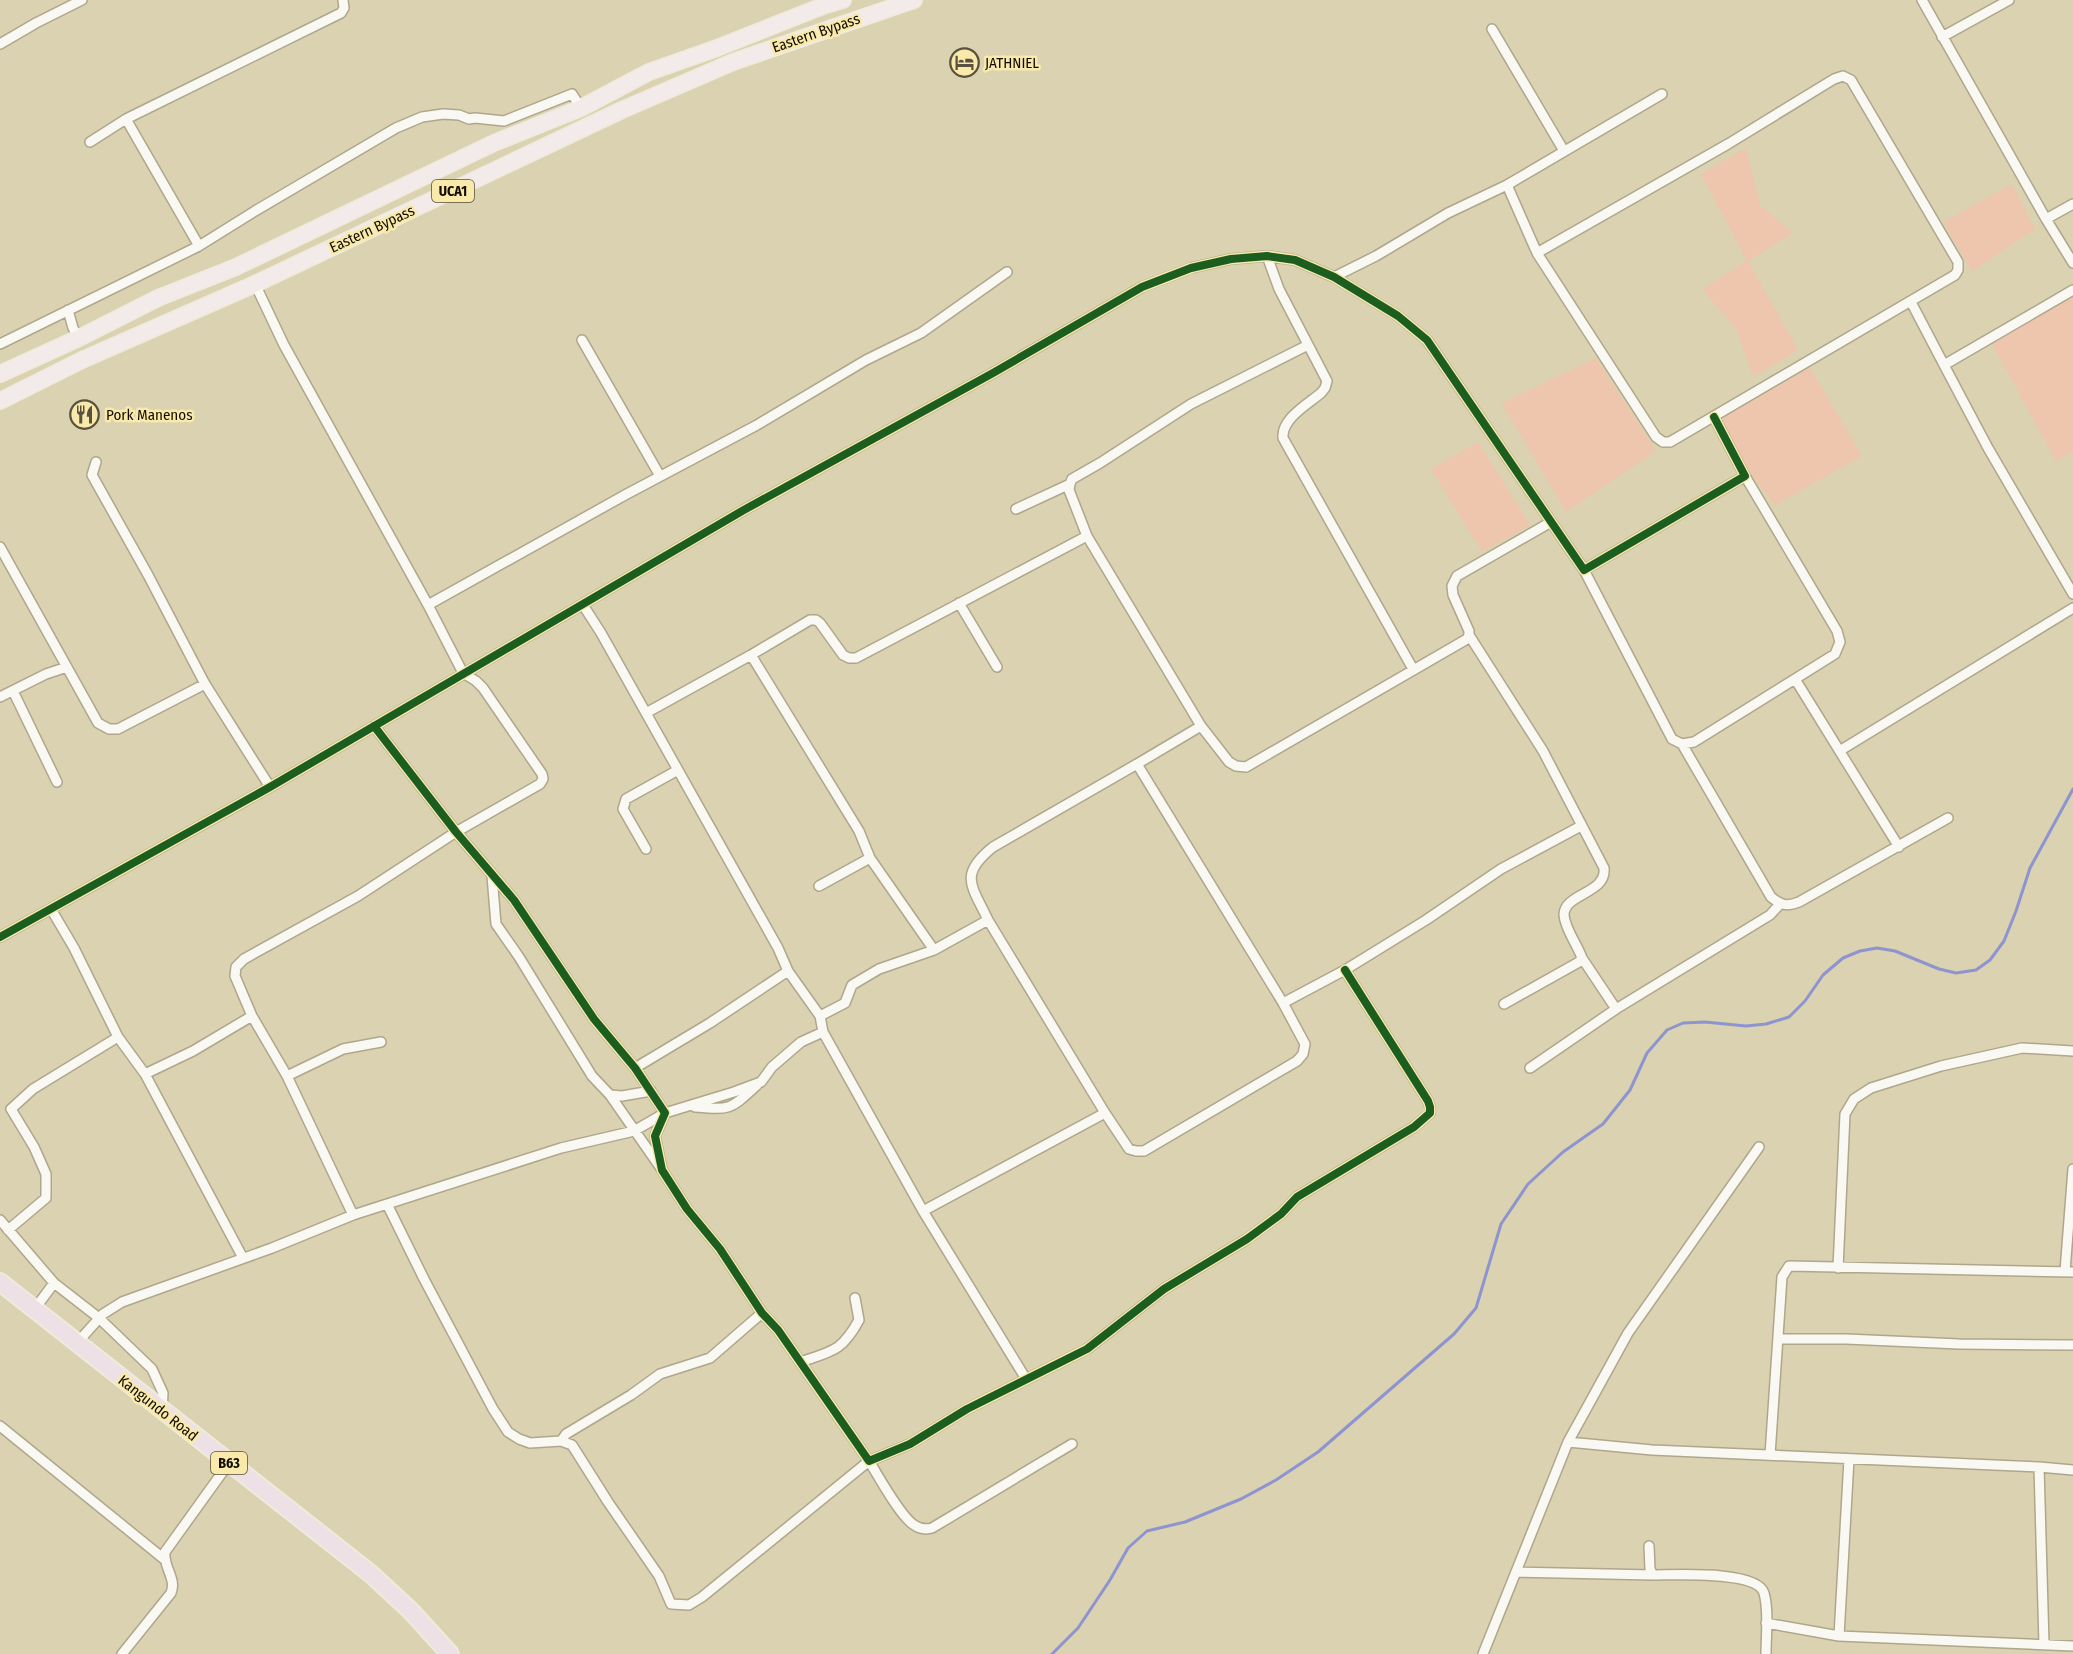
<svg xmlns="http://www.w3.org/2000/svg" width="2073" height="1654" font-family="'Fira Sans Condensed',sans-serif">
<rect width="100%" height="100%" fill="#dad2b0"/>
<!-- green -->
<path fill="#eec6ad" d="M 1746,148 L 1760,205 L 1793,233 L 1748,261 L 1798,350 L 1753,377 L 1737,330 L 1702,289 L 1747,261 L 1701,174 Z
M 2012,184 L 2035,229 L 1972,271 L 1943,222 Z
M 2073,296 L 2073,451 L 2056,461 L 1990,340 Z
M 1596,358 L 1656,451 L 1566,512 L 1502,403 Z
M 1810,368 L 1862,456 L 1775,505 L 1743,464 L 1720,418 Z
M 1478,442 L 1530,525 L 1482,552 L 1431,469 Z"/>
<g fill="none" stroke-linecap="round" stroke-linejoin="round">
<!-- stream -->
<path stroke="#8e94d0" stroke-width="3" d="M 1052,1654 L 1078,1628 L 1110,1580 L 1128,1548 L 1147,1531 L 1185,1522 L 1241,1499 L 1276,1480 L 1318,1452 L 1454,1334 L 1476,1308 L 1501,1224 L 1528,1184 L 1563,1152 L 1603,1124 L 1630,1090 L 1647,1053 L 1667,1030 L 1683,1023 L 1705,1022 L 1746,1026 L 1766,1024 L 1789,1017 L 1805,1001 L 1823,975 L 1843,958 L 1860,951 L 1877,948 L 1895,951 L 1939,969 L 1956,973 L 1976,970 L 1990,960 L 2004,941 L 2016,911 L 2030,868 L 2073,789"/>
<defs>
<path id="street" d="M 1922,0 L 2046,219 L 2073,263
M 1492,29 L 1564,151
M 1942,37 L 2009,0
M 0,44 L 36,23 L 82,0
M 90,142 L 126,119
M 1507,185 L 1537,253 L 1728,144 L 1834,79 L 1843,76 L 1851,80 L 1958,262 L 1958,270 L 1955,275 L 1670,442 L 1663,442 L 1656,437 L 1537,253
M 2046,219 L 2073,204
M 199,246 L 126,119 L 341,13 L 344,8 L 343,0
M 1267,256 L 1279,289 L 1327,381 L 1325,388 L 1321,393 C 1308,404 1281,419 1283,438 L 1413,669
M 1334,277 L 1376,256 L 1448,213 L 1507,185 L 1662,94
M 1911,302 L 1944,365 L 2073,290
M 68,310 L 73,328 L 79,338
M 582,340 L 660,476
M 0,344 L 199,246 L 255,211 L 396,128 L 422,117 L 443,114 L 459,115 L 469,119 L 475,118 L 504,121 L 572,94 L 581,108
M 1944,365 L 1988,448 L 2073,594
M 96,462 L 92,475 L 148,575 L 205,684
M 1016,509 L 1070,484
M 1087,536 L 1069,490 L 1070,484 L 1072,479 L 1100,463 L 1191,404 L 1308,345
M 0,547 L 98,723 L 109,729 L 118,729 L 205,684 L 270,787
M 1584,570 L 1672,739 L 1682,744 L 1694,742 L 1835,654 L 1840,642 L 1837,631 L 1745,476
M 959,603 L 997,667
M 428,605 L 625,495 L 757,425 L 866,360 L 921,333 L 1007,272
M 583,605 L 601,633 L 778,948 L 788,971 L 820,1016
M 1469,635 L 1543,751 L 1604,868 C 1607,894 1564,893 1564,915 C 1565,929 1577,944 1582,958 L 1579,962 L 1504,1004
M 751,655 L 859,831 L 870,858 L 934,950
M 1795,679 L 1899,847
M 13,691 L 57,782
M 0,697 L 46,674 L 67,667
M 646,713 L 751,655 L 810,620 L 816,620 L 820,623 L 843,655 L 849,658 L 856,658 L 1087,536 L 1201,726
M 374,726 L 456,832 L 514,900 L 594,1019 L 635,1068 L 665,1113 L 655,1136 L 662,1170 L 687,1209 L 720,1249 L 762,1313 L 778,1330 L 869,1461 L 910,1444 L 967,1409 L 1087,1349 L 1164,1289 L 1247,1239 L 1281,1214 L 1297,1197 L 1414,1127 L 1430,1113 L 1430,1107 L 1428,1101 L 1345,970
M 1682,744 L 1771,897 C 1781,905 1786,907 1799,902 L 1948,818
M 1841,750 L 2073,608
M 1137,764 L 993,847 C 958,875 972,886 988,920 L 1105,1113 L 1129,1149 L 1136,1151 L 1144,1151 L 1297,1061 L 1303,1054 L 1305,1044 L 1283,1003 L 1137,764 L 1201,726 L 1229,762 L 1236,766 L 1246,767 L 1467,639 L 1469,635 L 1469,631 L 1453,595 L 1452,586 L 1457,576 L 1551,522
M 646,849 L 623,809 L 626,799 L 678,770
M 492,876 L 496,924 L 519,957 L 592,1076 L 610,1095 L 622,1096 L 651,1091
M 819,886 L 870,858
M 51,909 L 74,948 L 118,1037 L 145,1074
M 988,920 L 934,950 L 879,969 L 852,985 L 845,1003 L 820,1016 L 823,1032 L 923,1211 L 1026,1379
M 0,937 L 270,787 L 742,511 L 993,373 L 1142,287 L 1191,268 L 1231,259 L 1267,256 L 1295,260 L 1334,277 L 1398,316 L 1427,340 L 1584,570 L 1745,476 L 1714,417
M 1582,958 L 1616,1009
M 1283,1003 L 1345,970 L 1426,920 L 1501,869 L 1581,826
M 635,1068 L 710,1023 L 788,971
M 1530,1068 L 1616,1009 L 1770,915 L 1780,904
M 287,1076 L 343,1049 L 381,1042
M 610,1095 L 660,1167
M 695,1107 C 731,1110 730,1110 757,1085
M 387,1204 L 424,1279 L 493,1409 L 508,1432 L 519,1439 L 530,1443 L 561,1441 L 572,1445 L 608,1502 L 659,1576 L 671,1604 L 689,1605 L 702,1597 L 869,1461 C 879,1477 900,1516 914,1525 C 920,1529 925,1530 932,1528 L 1072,1444
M 923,1211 L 1105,1113
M 353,1215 L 561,1148 L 634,1131 L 665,1113 L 734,1092 L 761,1082 L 772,1067 L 801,1042 L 823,1032
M 0,1220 L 54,1283 L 99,1318 L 152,1369 L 163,1393 L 162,1411
M 8,1230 L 46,1198 L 46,1174 L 34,1147 L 11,1109 L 33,1089 L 118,1037
M 243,1258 L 145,1074 L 193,1051 L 252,1016
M 1838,1268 L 1845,1114 L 1854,1099 L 1871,1088 L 1941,1066 L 2022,1048 L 2073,1051
M 2065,1271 L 2073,1169
M 34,1310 L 54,1283
M 1779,1339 L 1846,1339 L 1959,1344 L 2073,1345
M 76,1344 L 103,1314 L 122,1302 L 272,1248 L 353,1215 L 287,1076 L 252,1016 L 235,976 L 236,967 L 244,959 L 358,896 L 456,832 L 540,784 L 543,779 L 542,774 L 483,688 L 476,681 L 463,673 L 428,605 L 284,345 L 255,284
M 800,1362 C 833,1351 842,1351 859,1320 L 855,1298
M 0,1426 L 164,1559
M 561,1441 L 566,1434 L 631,1395 L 660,1374 L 710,1358 L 762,1313
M 1568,1442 L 1652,1450 L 2039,1467 L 2073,1470
M 1770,1455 L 1782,1277 L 1789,1266 L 2073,1272
M 2039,1467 L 2044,1644
M 1649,1546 L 1650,1569 L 1653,1575 C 1675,1575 1757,1570 1764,1593 C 1769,1610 1766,1636 1766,1654
M 1516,1572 L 1653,1575
M 1766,1623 L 1839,1636 L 2073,1646
M 1839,1636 L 1849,1459
M 122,1654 L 171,1593 C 177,1579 163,1567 165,1552 L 229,1463
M 1483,1654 L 1568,1442 L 1628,1333 L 1759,1147"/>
<path id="primary" d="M 0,374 L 79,338 L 158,298 L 236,267 L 494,143 L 581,108 L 649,72 L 717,48 L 823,6 L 843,0
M 0,401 L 82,360 L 255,284 L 622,110 L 733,62 L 914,0"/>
<path id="highway" d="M 0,1282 L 371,1574 L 411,1611 L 450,1654"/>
</defs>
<!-- street casing -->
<use href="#street" stroke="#aea78c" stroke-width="12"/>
<!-- primary casing -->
<use href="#primary" stroke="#eeebdb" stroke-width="18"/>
<!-- highway casing -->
<use href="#highway" stroke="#eeebdb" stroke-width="20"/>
<!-- street -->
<use href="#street" stroke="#f9f8f3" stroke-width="9"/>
<!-- primary -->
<use href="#primary" stroke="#f3eaea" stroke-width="15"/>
<!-- highway -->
<use href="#highway" stroke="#eee1e5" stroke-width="16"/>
<defs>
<path id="cycleway" d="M 374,726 L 456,832 L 514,900 L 594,1019 L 635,1068 L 665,1113 L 655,1136 L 662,1170 L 687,1209 L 720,1249 L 762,1313 L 778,1330 L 869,1461 L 910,1444 L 967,1409 L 1087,1349 L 1164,1289 L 1247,1239 L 1281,1214 L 1297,1197 L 1414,1127 L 1430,1113 L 1430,1107 L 1428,1101 L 1345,970
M 0,937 L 270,787 L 742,511 L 993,373 L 1142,287 L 1191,268 L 1231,259 L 1267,256 L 1295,260 L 1334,277 L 1398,316 L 1427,340 L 1584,570 L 1745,476 L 1714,417"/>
</defs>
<!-- cycleway casing -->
<use href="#cycleway" stroke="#f9eaac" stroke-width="11"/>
<!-- cycleway -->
<use href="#cycleway" stroke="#1b5e20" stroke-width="8"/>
</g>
<!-- icons -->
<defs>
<symbol id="hotel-ring" viewBox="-11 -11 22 22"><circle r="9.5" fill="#f9eaac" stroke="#59523e" stroke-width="1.5"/><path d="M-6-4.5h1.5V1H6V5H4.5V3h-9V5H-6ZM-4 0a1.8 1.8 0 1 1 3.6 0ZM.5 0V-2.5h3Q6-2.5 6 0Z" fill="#59523e"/></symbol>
<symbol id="restaurant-ring" viewBox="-11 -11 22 22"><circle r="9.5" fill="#f9eaac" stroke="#59523e" stroke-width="1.5"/><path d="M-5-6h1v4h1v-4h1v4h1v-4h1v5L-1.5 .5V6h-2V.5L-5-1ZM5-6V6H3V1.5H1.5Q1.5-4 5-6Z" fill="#59523e"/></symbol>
</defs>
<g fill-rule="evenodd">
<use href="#hotel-ring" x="948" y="46" width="33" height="33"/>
<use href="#restaurant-ring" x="68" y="398" width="33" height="33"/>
</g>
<g text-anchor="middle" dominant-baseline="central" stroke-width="5" stroke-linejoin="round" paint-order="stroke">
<!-- shield labels -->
<g fill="#f9eaac" stroke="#584f34" stroke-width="1.5">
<rect x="432" y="180" width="42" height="22" rx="4.5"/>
<rect x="211" y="1452" width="36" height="22" rx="4.5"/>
</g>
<g font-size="14" font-weight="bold" fill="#130d00">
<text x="453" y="191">UCA1</text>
<text x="229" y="1463">B63</text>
</g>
<!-- street labels -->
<g font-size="15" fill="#130d00" stroke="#f9eaac">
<text transform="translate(816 33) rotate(-19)">Eastern Bypass</text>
<text transform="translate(372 229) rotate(-25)">Eastern Bypass</text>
<text transform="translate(158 1408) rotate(38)">Kangundo Road</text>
</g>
<!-- poi labels -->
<g font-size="15" fill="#130d00" stroke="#f9eaac" text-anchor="start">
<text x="985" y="63">JATHNIEL</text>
<text x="106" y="415">Pork Manenos</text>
</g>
</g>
</svg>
